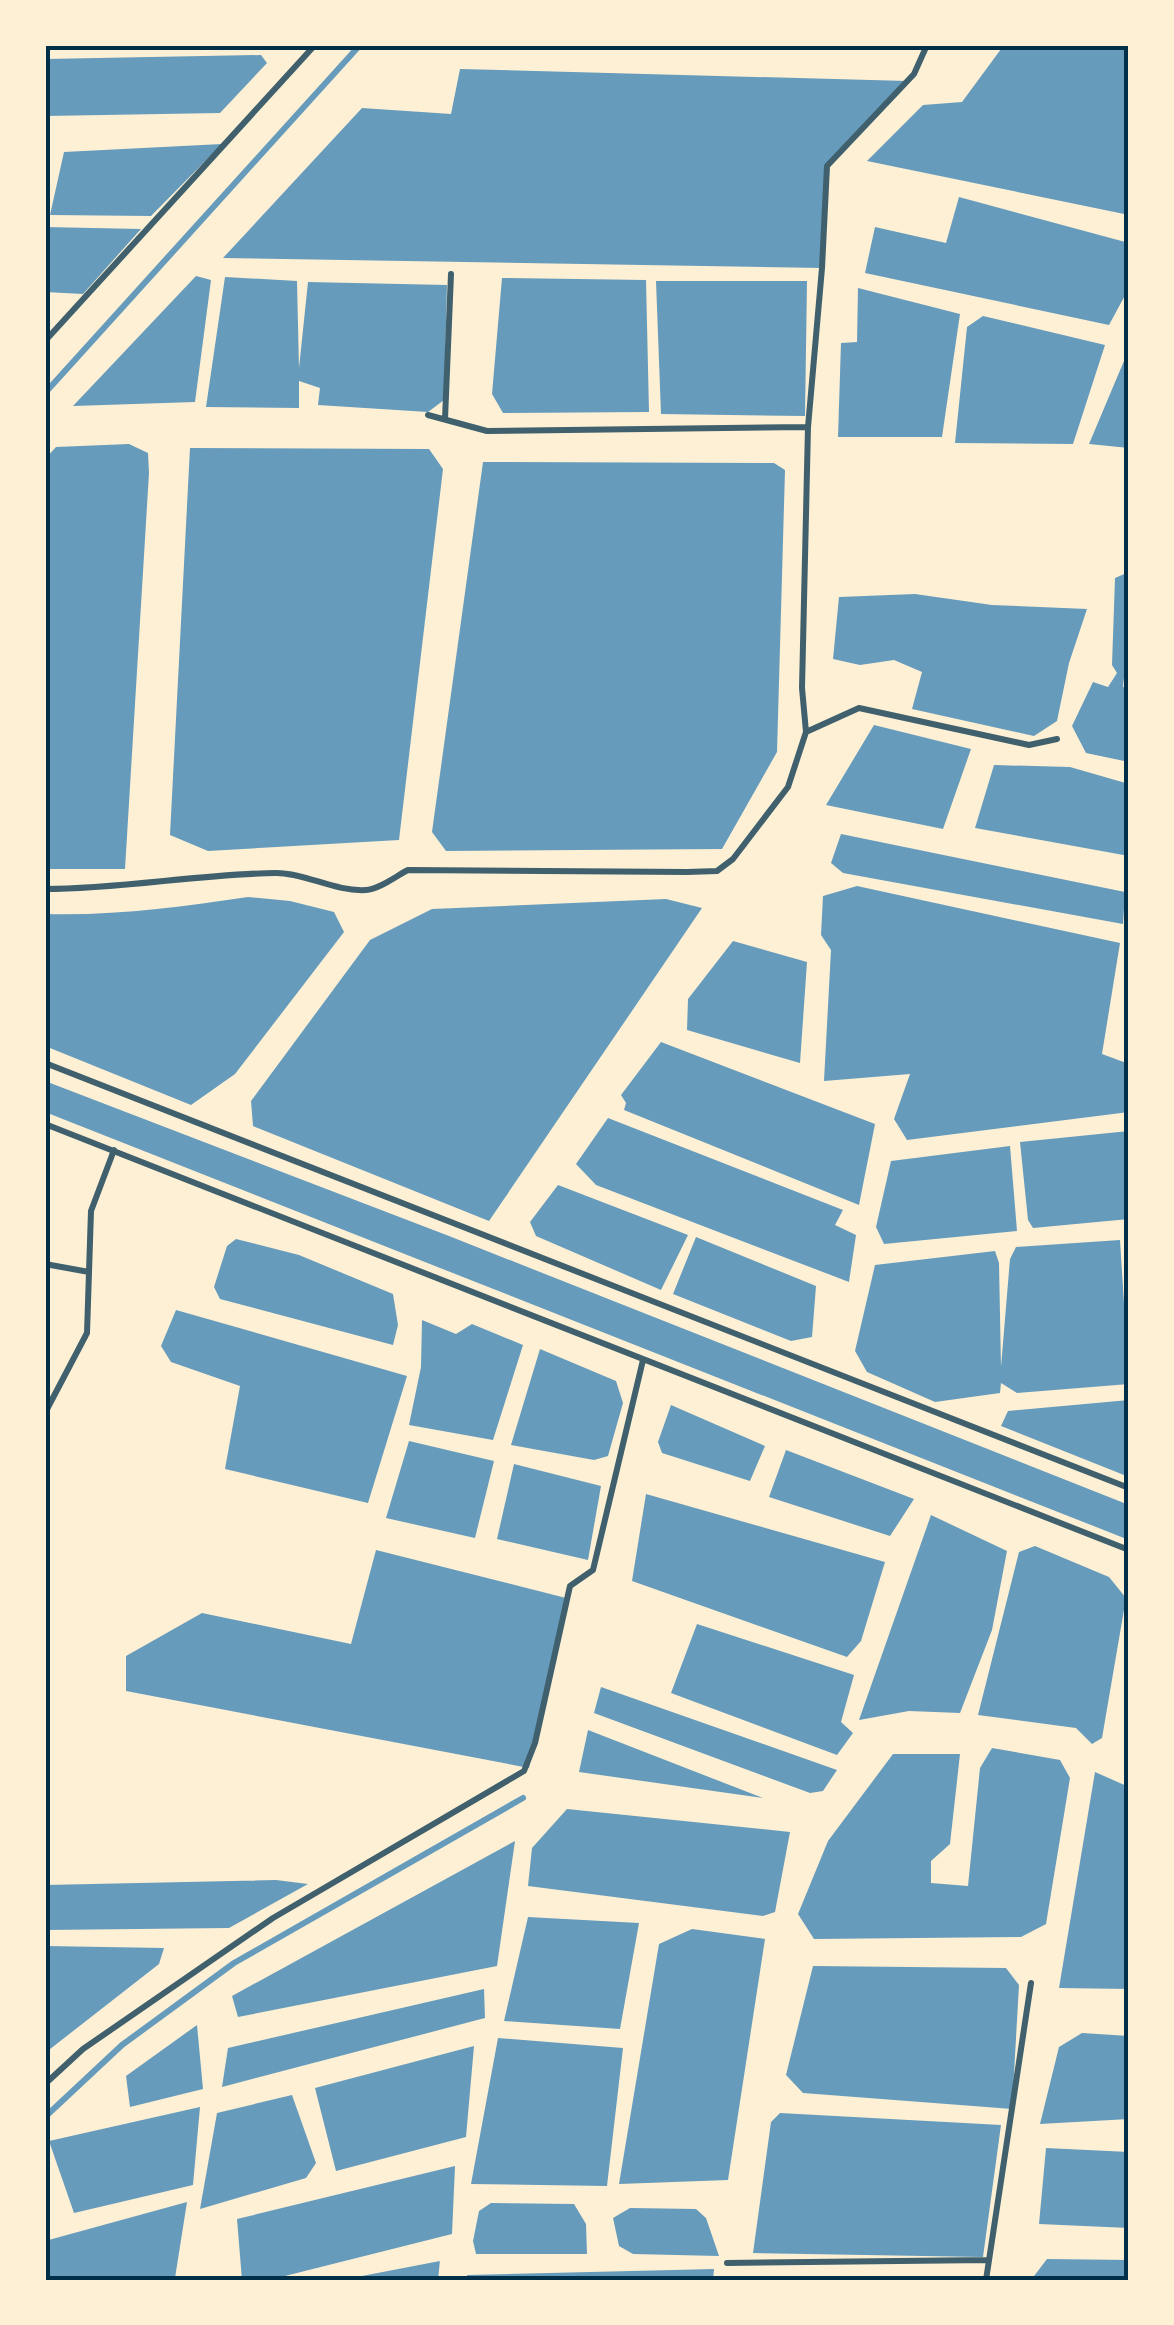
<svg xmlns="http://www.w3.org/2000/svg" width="1174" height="2325" font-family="Ubuntu,sans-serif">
<rect width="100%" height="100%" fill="#fdf0d5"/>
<!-- water -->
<path fill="#669bbc" d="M 1004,45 L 1129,45 L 1129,215 L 867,161 L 923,105 L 962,102 Z
M 261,55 L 267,63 L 220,113 L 45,116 L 45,59 Z
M 460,69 L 907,81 L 827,166 L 822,268 L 223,258 L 362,108 L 451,114 Z
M 222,144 L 151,216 L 50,215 L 64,152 Z
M 959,197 L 1129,243 L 1129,288 L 1109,325 L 865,273 L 875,227 L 946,243 Z
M 45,227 L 141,229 L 83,294 L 45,292 Z
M 196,276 L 211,280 L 195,402 L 73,406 Z
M 225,277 L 297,281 L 299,368 L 308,282 L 447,285 L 444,400 L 428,412 L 318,405 L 320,388 L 299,381 L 299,408 L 206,407 Z
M 502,278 L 646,280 L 649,412 L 503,413 L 492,394 Z
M 656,281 L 807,281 L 805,416 L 661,414 Z
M 858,288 L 960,314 L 942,437 L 838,437 L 841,343 L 857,342 Z
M 983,316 L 1105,345 L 1073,444 L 955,443 L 967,327 Z
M 1129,349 L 1129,448 L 1089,444 Z
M 129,444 L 148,453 L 149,473 L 125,869 L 45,869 L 45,459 L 56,447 Z
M 190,448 L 429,449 L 443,469 L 399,840 L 208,851 L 170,835 Z
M 483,462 L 774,463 L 785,470 L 777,752 L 722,849 L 446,851 L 432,832 Z
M 1129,572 L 1129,668 L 1125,668 L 1123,687 L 1129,689 L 1129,762 L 1086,753 L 1072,726 L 1093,682 L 1108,687 L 1117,673 L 1112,665 L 1115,578 Z
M 915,594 L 992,605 L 1087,609 L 1069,663 L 1057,721 L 1034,736 L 912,709 L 922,672 L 894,660 L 860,665 L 833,659 L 839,597 Z
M 874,725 L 971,749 L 943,829 L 826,805 Z
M 994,765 L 1070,767 L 1129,784 L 1129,856 L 975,828 Z
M 841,834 L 1125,892 L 1123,924 L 843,873 L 831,863 Z
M 857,886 L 1120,943 L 1102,1054 L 1129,1064 L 1129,1112 L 907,1140 L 894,1119 L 910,1074 L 824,1081 L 831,950 L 821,935 L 823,896 Z
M 248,897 L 290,901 L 334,912 L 344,932 L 235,1074 L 191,1105 L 45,1046 L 45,914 C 114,916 181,907 248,897 Z
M 666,899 L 702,908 L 489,1221 L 253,1126 L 251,1101 L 370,940 L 432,909 Z
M 733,941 L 807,962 L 800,1063 L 687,1030 L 688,999 Z
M 661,1042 L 875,1124 L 859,1205 L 624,1110 L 626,1103 L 621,1095 Z
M 45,1081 L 449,1236 L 1129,1505 L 1129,1540 L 45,1112 Z
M 608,1118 L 843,1210 L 835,1225 L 856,1235 L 849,1282 L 596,1185 L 576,1164 Z
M 1129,1131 L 1129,1219 L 1033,1228 L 1028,1220 L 1020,1142 Z
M 1010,1146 L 1017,1231 L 884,1244 L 876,1227 L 891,1161 Z
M 558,1185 L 688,1235 L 661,1290 L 536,1236 L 530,1222 Z
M 696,1237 L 816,1286 L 812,1337 L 791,1341 L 673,1294 Z
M 236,1239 L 299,1255 L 393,1294 L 398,1325 L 393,1345 L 220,1299 L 214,1287 L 227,1246 Z
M 1120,1240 L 1129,1384 L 1017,1393 L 1001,1383 L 1000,1393 L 935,1402 L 867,1372 L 855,1351 L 875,1265 L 995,1251 L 999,1263 L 1001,1367 L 1010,1259 L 1016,1247 Z
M 176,1310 L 407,1376 L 368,1503 L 225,1469 L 240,1386 L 171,1362 L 161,1346 Z
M 422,1320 L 456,1334 L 472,1324 L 523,1345 L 493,1440 L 409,1425 L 421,1367 Z
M 540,1349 L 616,1381 L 623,1403 L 608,1456 L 594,1460 L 511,1445 Z
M 1129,1400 L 1129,1477 L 1001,1426 L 1008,1411 Z
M 671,1405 L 765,1446 L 750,1481 L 662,1453 L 658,1442 Z
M 409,1441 L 494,1461 L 475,1538 L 386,1518 Z
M 786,1450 L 914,1499 L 890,1536 L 769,1497 Z
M 514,1464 L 601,1486 L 588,1560 L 497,1539 Z
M 646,1494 L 885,1562 L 861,1641 L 847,1657 L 632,1581 Z
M 931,1515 L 1007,1551 L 992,1630 L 960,1713 L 909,1711 L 859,1720 Z
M 1035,1546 L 1109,1577 L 1126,1598 L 1102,1738 L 1092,1744 L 1076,1728 L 978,1715 L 1019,1552 Z
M 376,1550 L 566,1598 L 529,1768 L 126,1691 L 126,1656 L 202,1613 L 351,1644 Z
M 697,1624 L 854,1675 L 841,1722 L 853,1733 L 837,1755 L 671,1693 Z
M 601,1687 L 837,1770 L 823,1791 L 810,1793 L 594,1713 Z
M 588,1730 L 763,1798 L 579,1772 Z
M 992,1748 L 1060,1760 L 1070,1778 L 1046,1924 L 1021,1937 L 814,1939 L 798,1914 L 828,1841 L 893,1754 L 960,1754 L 950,1844 L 931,1861 L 931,1883 L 968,1886 L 980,1768 Z
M 1095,1772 L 1129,1787 L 1129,1989 L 1059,1988 Z
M 567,1809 L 790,1832 L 775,1912 L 763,1916 L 528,1886 L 532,1848 Z
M 515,1841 L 497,1966 L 238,2017 L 232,1996 Z
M 276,1880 L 308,1884 L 229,1928 L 45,1930 L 45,1885 Z
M 528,1917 L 639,1923 L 620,2029 L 504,2021 Z
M 692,1929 L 765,1939 L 728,2180 L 619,2184 L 659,1944 Z
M 45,1946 L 164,1948 L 159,1964 L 45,2053 Z
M 813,1966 L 1006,1968 L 1019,1985 L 1012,2109 L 803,2093 L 786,2075 Z
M 484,1989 L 485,2018 L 222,2087 L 228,2048 Z
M 197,2025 L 203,2089 L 130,2107 L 126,2076 Z
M 1082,2033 L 1129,2036 L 1129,2119 L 1040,2124 L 1059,2047 Z
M 498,2038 L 623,2048 L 607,2186 L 471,2184 Z
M 474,2046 L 466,2137 L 336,2171 L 315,2088 Z
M 292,2095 L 316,2163 L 306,2178 L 200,2209 L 217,2113 Z
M 200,2107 L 193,2185 L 74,2213 L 49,2141 Z
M 780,2113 L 1001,2125 L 983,2257 L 753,2253 L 771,2122 Z
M 1046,2148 L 1129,2152 L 1129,2228 L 1039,2224 Z
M 455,2166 L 452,2234 L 269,2280 L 242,2280 L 237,2219 Z
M 187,2202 L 175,2278 L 45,2280 L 45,2241 Z
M 491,2203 L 574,2204 L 586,2224 L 587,2254 L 476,2254 L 473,2241 L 479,2211 Z
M 630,2208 L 696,2209 L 706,2218 L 719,2256 L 633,2254 L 619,2246 L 613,2218 Z
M 1047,2259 L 1129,2260 L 1129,2280 L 1031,2280 Z
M 440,2260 L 438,2280 L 341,2280 L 440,2261 Z
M 714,2269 L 713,2280 L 467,2280 L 467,2275 Z"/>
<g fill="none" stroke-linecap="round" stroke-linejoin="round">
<!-- stream -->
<path stroke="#669bbc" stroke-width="6" d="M 45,393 L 360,45
M 45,2117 L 122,2045 L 234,1963 L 523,1798"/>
<!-- service -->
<path stroke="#3f606c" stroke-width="6" d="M 45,341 L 315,45
M 428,415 L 487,431 L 808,427
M 445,419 L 451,274
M 806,732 L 859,708 L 1029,745 L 1057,739
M 45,889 C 122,889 198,874 276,873 C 306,873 335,892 366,890 C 380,889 396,876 408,870 L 687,872 L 717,871 L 733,859 L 788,787 L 806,732 L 802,688 L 808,427 L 822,268 L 827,166 L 914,74 L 927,45
M 45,1063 L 1129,1488
M 45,1124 L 1129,1550
M 45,1264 L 89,1272
M 45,1413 L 87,1333 L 91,1211 L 114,1150
M 45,2084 L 83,2049 L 273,1918 L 524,1771 L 535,1743 L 570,1586 L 593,1570 L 643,1360
M 727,2263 L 989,2260
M 986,2280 L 1031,1983"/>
<!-- minor -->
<path stroke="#3f606c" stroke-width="10" d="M 1129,1246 L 1129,1275"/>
</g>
<!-- border -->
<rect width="1174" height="2325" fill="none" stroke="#fdf0d5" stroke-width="95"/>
<rect x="48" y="48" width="1078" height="2230" fill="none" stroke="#003049" stroke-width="4"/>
</svg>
